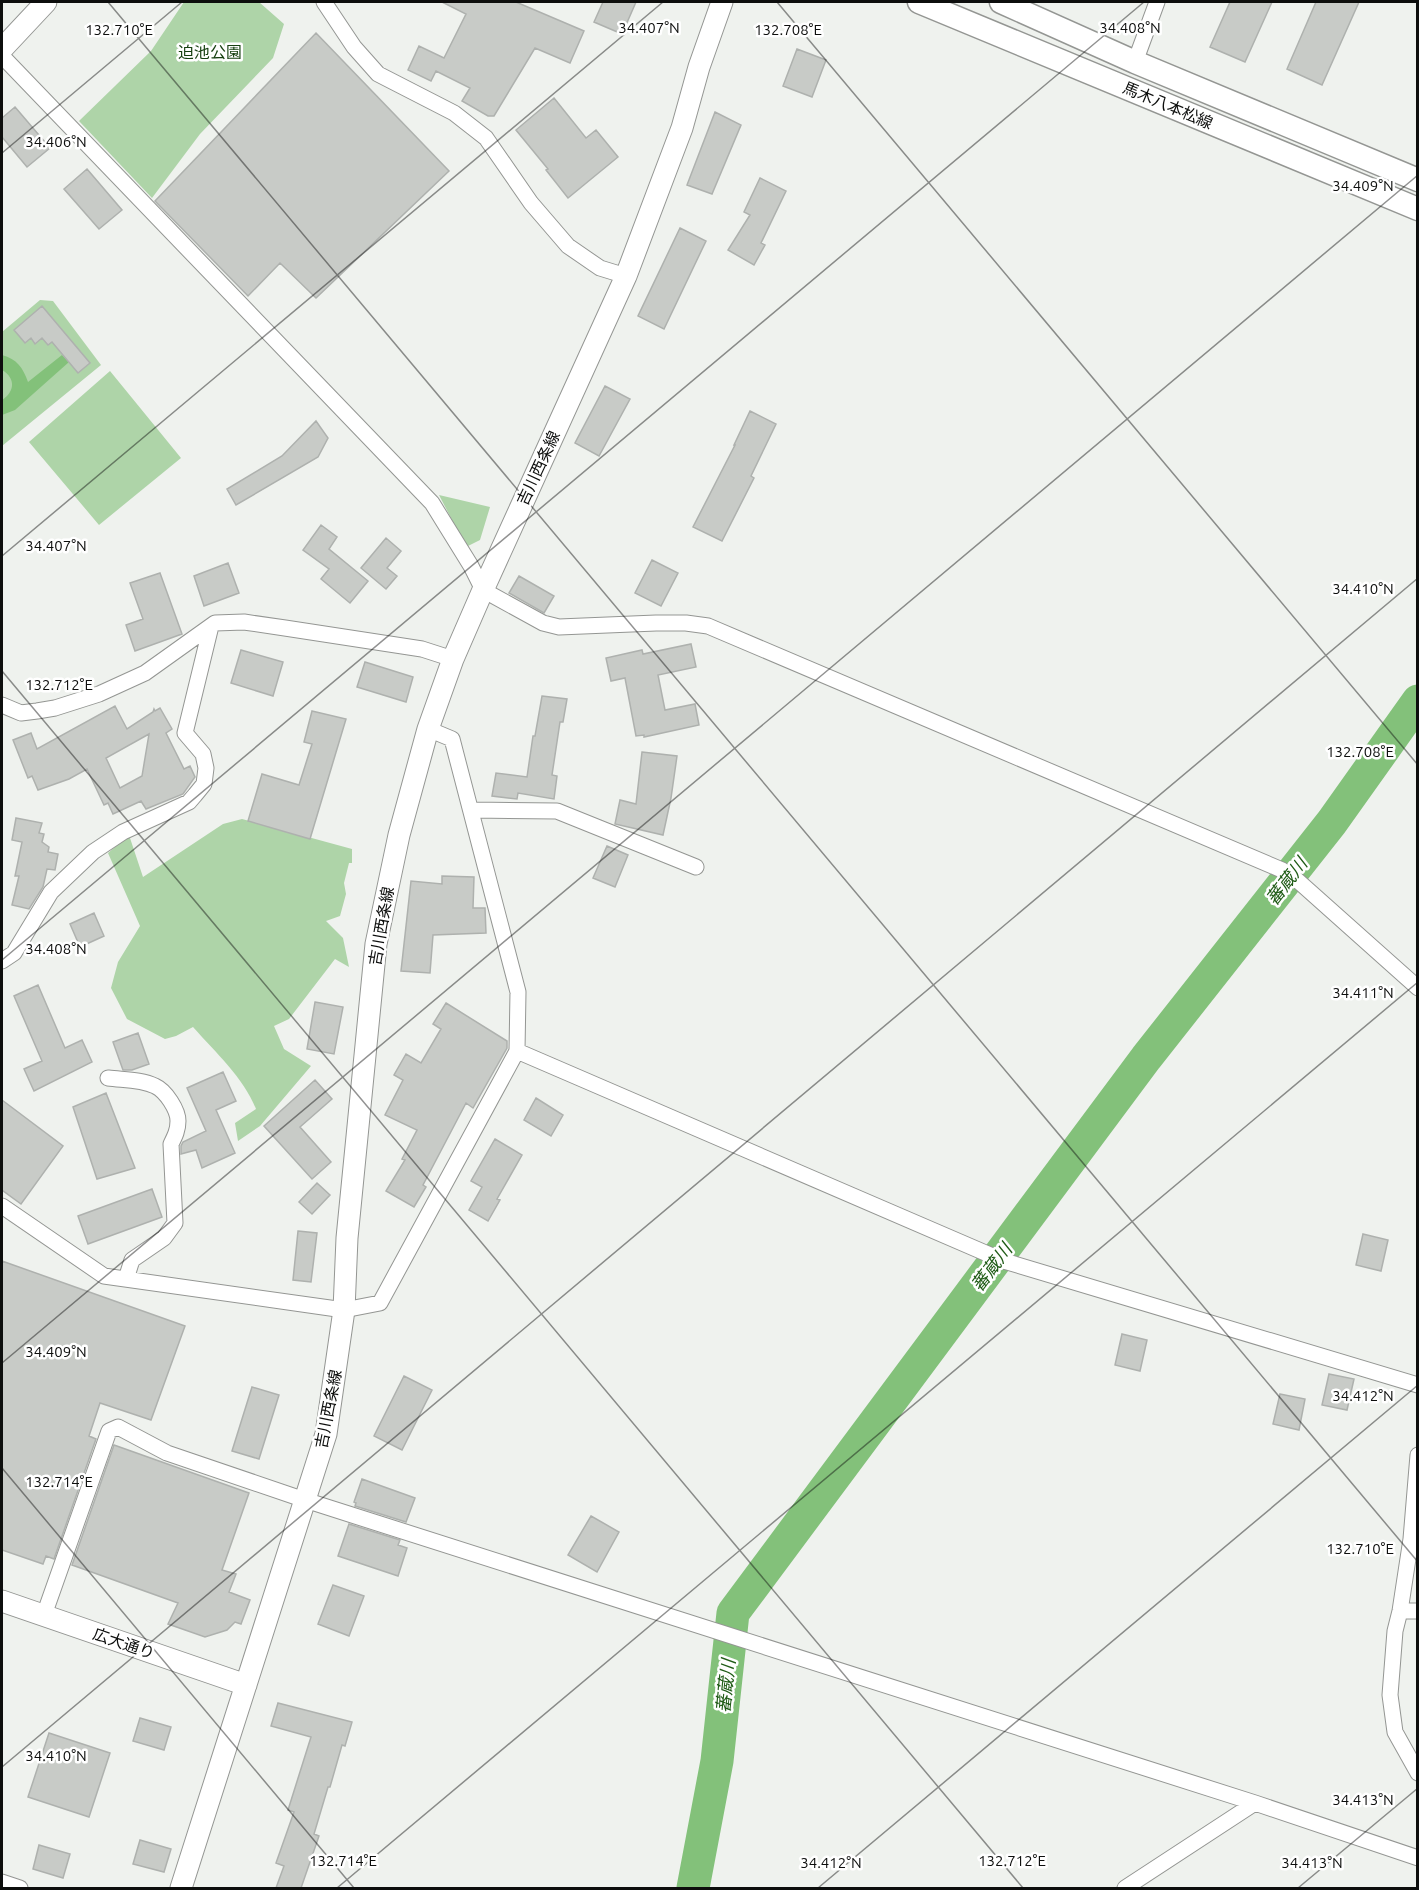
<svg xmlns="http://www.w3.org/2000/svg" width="1419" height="1890" font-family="Ubuntu,'Noto Sans JP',sans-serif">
<rect width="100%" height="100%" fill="#eff2ee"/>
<!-- green -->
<path fill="#aed4a8" d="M 184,2 L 259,2 L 284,24 L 273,58 L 200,134 L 152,198 L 79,121 L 151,51 Z
M 40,300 L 53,301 L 101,365 L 2,446 L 2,332 Z
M 110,371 L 181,458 L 99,525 L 29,442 Z
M 439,495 L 490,507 L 480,540 L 466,547 Z
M 242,819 L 352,849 L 352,863 L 349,863 L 344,883 L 346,894 L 340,916 L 326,921 L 343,938 L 349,967 L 335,959 L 289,1019 L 274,1026 L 284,1049 L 311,1066 L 260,1126 L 238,1141 L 235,1123 L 256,1109 C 243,1077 216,1053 193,1027 L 176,1036 L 165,1039 L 127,1019 L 111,988 L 118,962 L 140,926 L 108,853 L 129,835 L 143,877 L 223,824 Z"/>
<!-- water -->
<path fill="#83c17a" d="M 2,355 C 17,359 23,368 28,382 L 62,355 L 69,362 L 15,410 L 2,415 L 2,400 C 15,392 16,378 2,370 Z"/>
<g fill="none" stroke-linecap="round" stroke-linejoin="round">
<!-- river -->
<path stroke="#83c17a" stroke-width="33" d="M 693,1888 L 717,1761 L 733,1613 L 1146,1058 L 1332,822 L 1418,701"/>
</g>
<!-- building -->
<path fill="#c8cbc7" stroke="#aeb1ae" stroke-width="1.5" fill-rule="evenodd" d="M 442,2 L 516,2 L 584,31 L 570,63 L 535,48 L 494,116 L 488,116 L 462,101 L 470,88 L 436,71 L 431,81 L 408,70 L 419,46 L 444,58 L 466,14 Z
M 603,2 L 636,2 L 622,34 L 594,22 Z
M 1230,2 L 1272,2 L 1245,62 L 1210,47 Z
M 1316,2 L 1359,2 L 1322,85 L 1287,69 Z
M 316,33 L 449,171 L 316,298 L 280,263 L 248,296 L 155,201 Z
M 797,49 L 826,60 L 812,97 L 783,86 Z
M 554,98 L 586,138 L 596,130 L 618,157 L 568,198 L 546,170 L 548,169 L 516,130 Z
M 15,107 L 50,148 L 27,167 L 2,137 L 2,118 Z
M 715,112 L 741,125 L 712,194 L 687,185 Z
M 87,169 L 122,210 L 99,229 L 64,189 Z
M 760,178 L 786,191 L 761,243 L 765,245 L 754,265 L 728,250 L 750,215 L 744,212 Z
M 680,228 L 706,241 L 664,329 L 638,316 Z
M 42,306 L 90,363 L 78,373 L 52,342 L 48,345 L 42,338 L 35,344 L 31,338 L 25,343 L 14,330 Z
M 605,386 L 630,399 L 599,456 L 575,443 Z
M 750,411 L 776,424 L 751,476 L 754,478 L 722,541 L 693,527 L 735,445 L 734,445 Z
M 316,421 L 328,438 L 318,457 L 236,505 L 227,489 L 282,456 Z
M 321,525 L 337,537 L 329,549 L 368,581 L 350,603 L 321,579 L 329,569 L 303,550 Z
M 386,538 L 401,551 L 387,568 L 397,576 L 386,589 L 361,568 Z
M 652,560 L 678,573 L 661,606 L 635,593 Z
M 228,563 L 239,593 L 204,606 L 194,576 Z
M 160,573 L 182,634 L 135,651 L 126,625 L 143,619 L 130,583 Z
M 519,576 L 554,596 L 544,613 L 509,593 Z
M 691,644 L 696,667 L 658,675 L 665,710 L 695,704 L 699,725 L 644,737 L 644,735 L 636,736 L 625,678 L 611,681 L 606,658 L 642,650 L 643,654 Z
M 241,650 L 283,662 L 273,696 L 231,683 Z
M 365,662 L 413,677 L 406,702 L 357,687 Z
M 542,696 L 567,699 L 563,722 L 560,722 L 552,775 L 557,776 L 554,799 L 518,793 L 517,799 L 492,796 L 496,773 L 527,777 L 533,736 L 535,736 Z
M 115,706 L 127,729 L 153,712 L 154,709 L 155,711 L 160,708 L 172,729 L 166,733 L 184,769 L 190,766 L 195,777 L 183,794 L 146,809 L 141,801 L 113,814 L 108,803 L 104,805 L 87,769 L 69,779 L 38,790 L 32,776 L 28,778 L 13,740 L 31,733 L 37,749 ZM 149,734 L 142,776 L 120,788 L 106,758 Z
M 312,711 L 346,719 L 310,839 L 248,821 L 262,774 L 299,785 L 312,744 L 304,742 Z
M 642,752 L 677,756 L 671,798 L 663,835 L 615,824 L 620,800 L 636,804 Z
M 16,818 L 42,823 L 39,833 L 44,834 L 42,842 L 49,847 L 48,852 L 58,854 L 55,870 L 47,869 L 43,887 L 29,909 L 12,905 L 19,876 L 15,876 L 22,842 L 12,840 Z
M 607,846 L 628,855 L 615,887 L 593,878 Z
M 442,876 L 474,877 L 473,908 L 485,908 L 486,933 L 433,935 L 430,973 L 401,971 L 411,881 L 442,884 Z
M 94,913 L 104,936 L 80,947 L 70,924 Z
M 38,985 L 65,1048 L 82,1040 L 92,1062 L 34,1091 L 24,1069 L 42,1061 L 14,996 Z
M 315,1002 L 343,1007 L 334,1054 L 307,1049 Z
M 446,1003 L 507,1041 L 507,1048 L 473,1108 L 466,1103 L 423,1185 L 426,1187 L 414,1207 L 386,1191 L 405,1160 L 402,1159 L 417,1130 L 385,1115 L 403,1080 L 394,1075 L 406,1054 L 421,1063 L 441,1029 L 433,1024 Z
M 138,1033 L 149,1064 L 132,1070 L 123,1070 L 113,1042 Z
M 223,1072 L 236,1101 L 216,1110 L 235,1153 L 202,1168 L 196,1150 L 181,1154 L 181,1146 L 183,1142 L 206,1131 L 187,1088 Z
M 315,1080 L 332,1099 L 300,1127 L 331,1162 L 312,1179 L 264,1126 Z
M 106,1093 L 135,1168 L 97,1179 L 73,1107 Z
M 536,1098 L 563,1115 L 551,1136 L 524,1120 Z
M 2,1100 L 63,1146 L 21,1204 L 2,1190 Z
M 495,1139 L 522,1155 L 497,1199 L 500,1200 L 488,1221 L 469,1210 L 482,1187 L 471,1181 Z
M 317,1183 L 330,1195 L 312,1214 L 299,1202 Z
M 152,1189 L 162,1217 L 88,1244 L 78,1216 Z
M 298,1231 L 317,1233 L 311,1282 L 293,1280 Z
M 1363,1234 L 1388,1240 L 1381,1271 L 1356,1265 Z
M 2,1261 L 185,1326 L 151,1420 L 100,1403 L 89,1436 L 96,1439 L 54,1559 L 46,1556 L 43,1564 L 2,1550 Z
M 1122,1334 L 1147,1340 L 1140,1371 L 1115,1365 Z
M 1329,1374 L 1354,1379 L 1347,1410 L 1322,1405 Z
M 404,1376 L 432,1390 L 402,1450 L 374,1436 Z
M 252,1387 L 279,1395 L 259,1459 L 232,1451 Z
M 1280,1394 L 1305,1399 L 1299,1430 L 1273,1424 Z
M 114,1445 L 249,1493 L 222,1570 L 236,1574 L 229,1592 L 250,1600 L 241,1624 L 235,1622 L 227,1630 L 205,1637 L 168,1624 L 178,1603 L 72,1565 Z
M 362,1479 L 415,1498 L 406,1522 L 355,1506 L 356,1503 L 354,1502 Z
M 591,1516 L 619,1532 L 597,1572 L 568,1555 Z
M 349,1524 L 400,1540 L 398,1545 L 407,1548 L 398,1576 L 338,1556 Z
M 333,1585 L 364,1596 L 349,1636 L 318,1624 Z
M 278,1703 L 352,1722 L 345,1746 L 342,1745 L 330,1787 L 328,1787 L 314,1834 L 319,1836 L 301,1888 L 276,1888 L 284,1866 L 276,1863 L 294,1812 L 288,1810 L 311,1737 L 271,1726 Z
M 140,1718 L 171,1727 L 164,1750 L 133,1741 Z
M 49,1733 L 110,1753 L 89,1817 L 28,1797 Z
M 140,1840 L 171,1849 L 164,1872 L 133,1864 Z
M 39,1845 L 70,1854 L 63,1878 L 33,1869 Z"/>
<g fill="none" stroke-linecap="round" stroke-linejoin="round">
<defs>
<path id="street" d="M 324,2 L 354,47 L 378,74 L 454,113 L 486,138 L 531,203 L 568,246 L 600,268 L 626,276
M 2,56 L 432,503 L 471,566 L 483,590 L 543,623 L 559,627 L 656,623 L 686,623 L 708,626 L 1282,870 L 1297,880 L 1418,988
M 1135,62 L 1157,2
M 2,705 L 21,713 L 37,711 L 55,708 L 99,694 L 145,673 L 215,623 L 244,622 L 285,628 L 422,649 L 453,659
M 472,810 L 557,811 L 696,867
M 2,961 L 14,953 L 51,892 L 93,852 L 123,832 L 189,802 L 195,795 L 204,784 L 206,768 L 203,754 L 185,733 L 211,626
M 517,1051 L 1004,1261 L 1418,1385
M 108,1078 C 123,1080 141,1079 155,1086 C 166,1091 178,1110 178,1121 C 178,1130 175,1136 171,1144 L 175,1223 L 164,1238 L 132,1260 L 126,1279
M 2,1206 L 104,1276 L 344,1310 L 380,1303 L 517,1051 L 518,992 L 452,739 L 428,729
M 1418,1455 L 1411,1539 L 1400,1611 L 1395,1631 L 1390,1695 L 1395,1732 L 1418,1773
M 1400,1611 L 1418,1611
M 44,1615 L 109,1431 L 118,1427 L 167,1453 L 305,1500 L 1255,1803 L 1418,1858
M 2,1882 L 20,1888
M 1125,1888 L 1255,1803"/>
<path id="secondary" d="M 2,49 L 46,2
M 2,1601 L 246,1685
M 181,1888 L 326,1434 L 344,1310 L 347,1238 L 376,944 L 399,835 L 428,729 L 453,659 L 483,590 L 626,276 L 682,128 L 699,67 L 722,2"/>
<path id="primary" d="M 919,2 L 1418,209
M 1001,2 L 1135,62 L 1418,180"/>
</defs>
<!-- street casing -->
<use href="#street" stroke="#949693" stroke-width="17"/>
<!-- secondary casing -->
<use href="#secondary" stroke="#949693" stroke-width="23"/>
<!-- primary casing -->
<use href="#primary" stroke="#949693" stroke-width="25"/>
<!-- street -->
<use href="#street" stroke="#fff" stroke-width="15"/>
<!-- secondary -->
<use href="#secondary" stroke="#fff" stroke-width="21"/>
<!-- primary -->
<use href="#primary" stroke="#fff" stroke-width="22"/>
</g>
<!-- ticks -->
<path fill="none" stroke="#0d0e0d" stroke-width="1.5" stroke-opacity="0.45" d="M 108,2 L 1418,1562M 777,2 L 1418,765M 2,153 L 182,2M 2,556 L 663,2M 2,671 L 1023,1888M 2,960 L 1144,2M 2,1363 L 1418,175M 2,1468 L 354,1888M 2,1767 L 1418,578M 337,1888 L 1418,982M 818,1888 L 1418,1385M 1298,1888 L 1418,1788"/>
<g text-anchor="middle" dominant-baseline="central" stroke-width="5" stroke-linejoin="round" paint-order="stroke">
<!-- park labels -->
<g font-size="16" fill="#174011" stroke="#fff">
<text x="210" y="52">迫池公園</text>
</g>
<!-- street labels -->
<g font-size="16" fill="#0d0e0d" stroke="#fff">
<text transform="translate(1168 105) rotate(23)">馬木八本松線</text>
<text transform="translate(538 468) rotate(-65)">吉川西条線</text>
<text transform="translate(381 926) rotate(-80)">吉川西条線</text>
<text transform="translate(328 1409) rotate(-79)">吉川西条線</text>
<text transform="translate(124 1643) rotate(19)">広大通り</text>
</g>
<!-- water labels -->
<g font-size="18" font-style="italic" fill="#205c17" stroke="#fff">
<text transform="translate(1286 881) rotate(-52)">蕃蔵川</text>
<text transform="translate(991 1267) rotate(-53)">蕃蔵川</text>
<text transform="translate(725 1686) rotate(-84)">蕃蔵川</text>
</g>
</g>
<g font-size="15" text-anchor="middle" fill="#0d0e0d" stroke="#fff" stroke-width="5" stroke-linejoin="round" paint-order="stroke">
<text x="649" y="33">34.407°N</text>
<text x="1130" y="33">34.408°N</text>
<text x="788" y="35">132.708°E</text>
<text x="119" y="35">132.710°E</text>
<text x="56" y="147">34.406°N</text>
<text x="1363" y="191">34.409°N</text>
<text x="56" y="551">34.407°N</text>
<text x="1363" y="594">34.410°N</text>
<text x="59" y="690">132.712°E</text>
<text x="1360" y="757">132.708°E</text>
<text x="56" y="954">34.408°N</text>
<text x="1363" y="998">34.411°N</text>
<text x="56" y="1357">34.409°N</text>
<text x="1363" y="1401">34.412°N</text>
<text x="59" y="1487">132.714°E</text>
<text x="1360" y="1554">132.710°E</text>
<text x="56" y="1761">34.410°N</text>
<text x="1363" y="1805">34.413°N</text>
<text x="343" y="1866">132.714°E</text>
<text x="1012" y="1866">132.712°E</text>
<text x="831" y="1868">34.412°N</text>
<text x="1312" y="1868">34.413°N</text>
</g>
<!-- border -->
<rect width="1419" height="1890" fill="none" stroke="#0d0e0d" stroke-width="6"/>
</svg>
